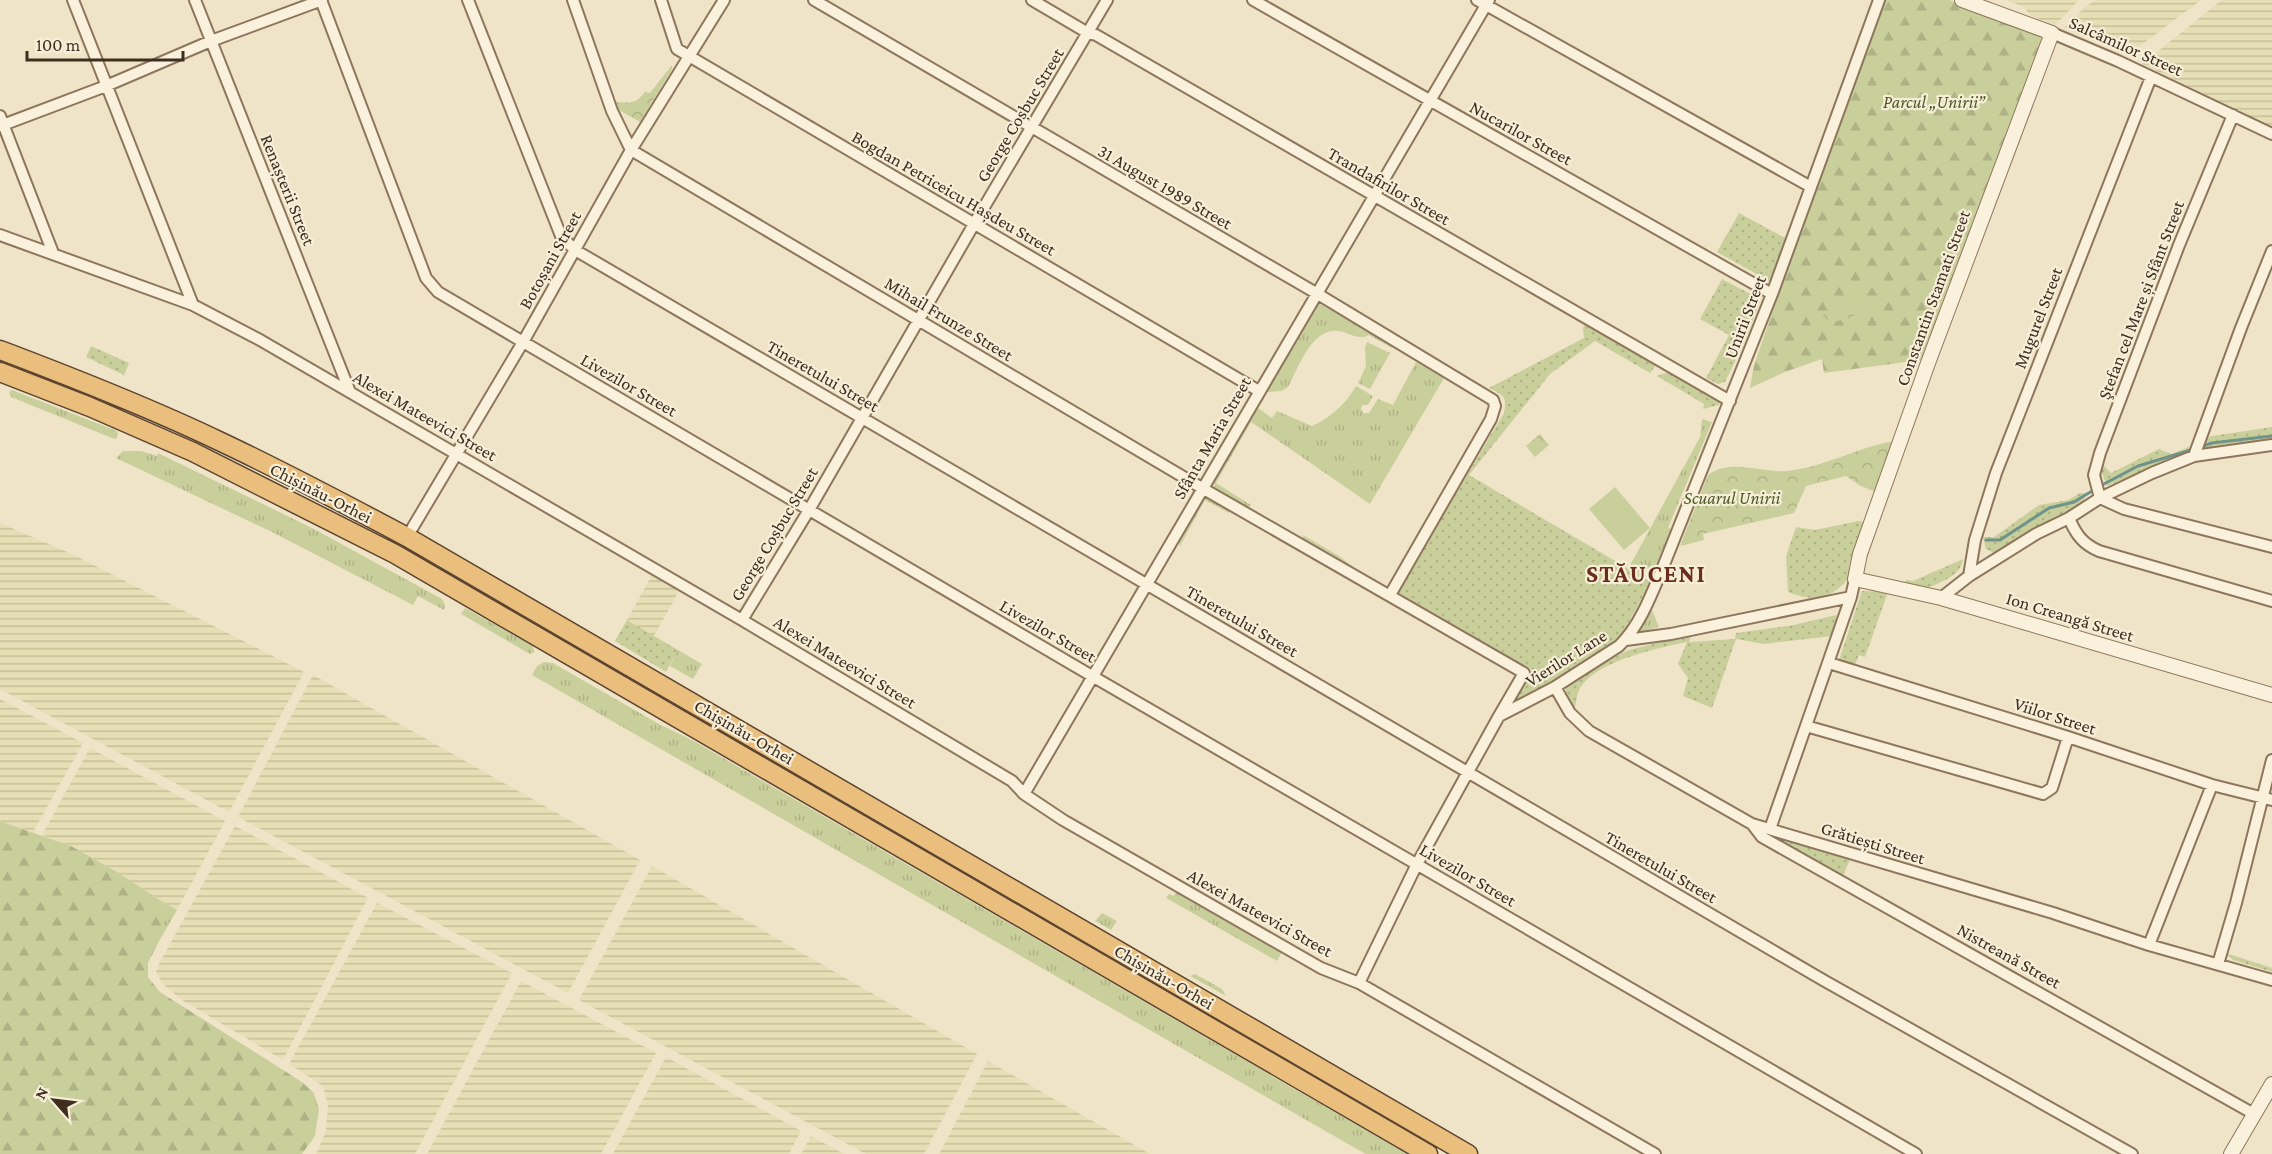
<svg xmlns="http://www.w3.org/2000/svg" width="2272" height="1154" font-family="'Crimson Pro',serif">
<defs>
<pattern id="farmland-rules" width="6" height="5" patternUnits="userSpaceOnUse" patternTransform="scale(1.5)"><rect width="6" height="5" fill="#e6deb5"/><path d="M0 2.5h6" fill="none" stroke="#c6bf9b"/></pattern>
<pattern id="grass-tufts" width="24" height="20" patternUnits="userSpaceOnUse" patternTransform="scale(1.5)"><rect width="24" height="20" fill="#c9cf9b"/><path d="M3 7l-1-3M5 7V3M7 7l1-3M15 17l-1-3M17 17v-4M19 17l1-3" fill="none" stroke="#aeb285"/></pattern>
<pattern id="forest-firs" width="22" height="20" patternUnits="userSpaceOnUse" patternTransform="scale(1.5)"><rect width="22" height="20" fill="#c9cf9b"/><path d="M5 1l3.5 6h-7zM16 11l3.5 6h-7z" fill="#aeb285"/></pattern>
<pattern id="park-crowns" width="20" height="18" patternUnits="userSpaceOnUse" patternTransform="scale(1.5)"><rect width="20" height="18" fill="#c9cf9b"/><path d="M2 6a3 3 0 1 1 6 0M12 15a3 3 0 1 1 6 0" fill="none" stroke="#aeb285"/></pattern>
<pattern id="garden-dots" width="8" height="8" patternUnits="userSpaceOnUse" patternTransform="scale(1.5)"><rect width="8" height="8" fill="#c9cf9b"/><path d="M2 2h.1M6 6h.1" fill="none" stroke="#aeb285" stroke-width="1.8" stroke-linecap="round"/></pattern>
</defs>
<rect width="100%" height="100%" fill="#f0e4c8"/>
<!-- farmland -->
<path fill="url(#farmland-rules)" d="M 2005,0 L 2079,0 L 2055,25 L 2031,16 L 2023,6 Z
M 2097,0 L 2201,0 L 2128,55 L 2064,28 L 2086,6 Z
M 2222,0 L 2272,0 L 2272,127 L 2230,110 L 2225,104 L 2142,64 Z
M 0,523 L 74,555 L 304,672 L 229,812 L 0,689 Z
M 652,575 L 679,591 L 654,636 L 627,620 Z
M 313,675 L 640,860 L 568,993 L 238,817 Z
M 0,699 L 83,743 L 33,832 L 0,821 Z
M 90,748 L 225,821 L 177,910 L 71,846 L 42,835 Z
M 235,826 L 368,898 L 283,1060 L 182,1000 L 164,985 L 156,972 L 160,962 Z
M 652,866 L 977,1054 L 924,1154 L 866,1154 L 579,1000 Z
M 377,903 L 512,973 L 415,1154 L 316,1154 L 326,1131 L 328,1104 L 323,1086 L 289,1064 Z
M 521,981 L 656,1053 L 601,1154 L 427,1154 Z
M 666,1057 L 801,1131 L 789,1154 L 613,1154 Z
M 988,1061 L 1150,1154 L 939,1154 Z
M 811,1136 L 844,1154 L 801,1154 Z"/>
<!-- grass -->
<path fill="url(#grass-tufts)" d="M 1316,302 L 1393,345 L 1392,348 L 1369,335 C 1360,340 1352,335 1343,332 C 1313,323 1299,367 1288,387 L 1282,391 L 1268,392 L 1266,389 Z
M 1367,342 L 1390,353 L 1370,389 L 1358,383 L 1366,366 L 1365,347 Z
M 1416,362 L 1444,378 L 1370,504 L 1251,422 L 1216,483 L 1251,505 L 1247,508 L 1214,487 L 1214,480 L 1259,401 L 1264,399 L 1258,408 L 1272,418 L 1277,411 L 1312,426 C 1330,418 1346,404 1356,386 L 1373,396 L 1368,405 L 1362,405 L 1361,409 L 1363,413 L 1369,413 L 1378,399 L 1393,405 Z
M 12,390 L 117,431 L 118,435 L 116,439 L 112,438 L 11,397 L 9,392 Z
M 1702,419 L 1712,422 L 1668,528 L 1672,529 L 1654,570 L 1647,569 L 1643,577 L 1628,569 L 1700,437 Z
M 123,451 L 141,451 L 157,456 L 158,453 L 312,528 L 442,599 L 445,605 L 444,610 L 418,596 L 413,605 L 274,533 L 116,458 Z
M 1205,497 L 1231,509 L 1229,513 L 1205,500 L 1180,546 L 1178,542 Z
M 1303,535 L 1339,556 L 1352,566 L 1349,567 L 1303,540 Z
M 465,608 L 533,646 L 534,652 L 530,654 L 461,614 Z
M 1652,610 L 1659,627 L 1639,633 L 1638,630 L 1649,611 Z
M 678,650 L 702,664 L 693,679 L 670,666 Z
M 544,662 L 553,663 L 659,724 L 692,740 L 1407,1154 L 1366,1154 L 1355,1148 L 532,675 L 537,666 Z
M 1176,892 L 1282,952 L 1277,961 L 1166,898 L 1169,894 L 1174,896 Z
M 160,900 L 177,910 L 158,943 L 165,911 Z
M 1102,913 L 1117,921 L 1111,930 L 1095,921 Z
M 1195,974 L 1222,989 L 1226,996 L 1190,976 Z"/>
<!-- forest -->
<path fill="url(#forest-firs)" d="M 1884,0 L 1949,0 L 2031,28 L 2037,32 L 2043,41 L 1925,355 L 1921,360 L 1824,373 L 1822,359 L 1785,372 L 1750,388 L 1754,365 L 1820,175 Z
M 0,821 L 71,846 L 117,872 L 160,900 L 165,911 L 163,926 L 158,943 L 148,963 L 148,977 L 160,992 L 302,1082 L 314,1093 L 319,1109 L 315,1136 L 302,1154 L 0,1154 Z"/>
<!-- park -->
<path fill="url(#park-crowns)" d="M 672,65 L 672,69 L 640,122 L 617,109 L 616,102 C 630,103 636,104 645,92 L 650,93 Z
M 1851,306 L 1854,317 L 1825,324 L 1823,314 Z
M 1540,434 L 1549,445 L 1535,457 L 1526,446 Z
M 1894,441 L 1875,492 L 1859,485 L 1846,476 L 1806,486 L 1794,513 L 1703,534 L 1704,540 L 1680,546 L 1708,475 C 1731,458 1761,473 1786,471 C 1822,468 1858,447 1894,441 Z"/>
<!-- garden -->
<path fill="url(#garden-dots)" d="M 1739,213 L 1787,239 L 1769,281 L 1717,252 Z
M 1722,279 L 1760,299 L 1759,304 L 1744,343 L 1725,382 L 1718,384 L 1706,378 L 1729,335 L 1700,319 Z
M 1584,325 L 1656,365 L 1650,373 L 1595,341 L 1550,374 L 1469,475 L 1651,582 L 1621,636 L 1602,651 L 1509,706 L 1533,670 L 1397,592 L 1504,413 C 1507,395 1504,396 1489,388 L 1584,338 L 1583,329 Z
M 91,346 L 129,363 L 124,375 L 86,357 Z
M 1668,372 L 1720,401 L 1719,405 L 1703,409 L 1704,404 L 1657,376 Z
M 2272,427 L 2272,439 L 2205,448 L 2204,439 L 2212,436 Z
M 2189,447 L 2191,454 L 2168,461 L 2107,486 L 2101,471 L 2103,465 L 2111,473 L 2159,449 L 2171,454 Z
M 2080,493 L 2085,493 L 2083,504 L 1994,553 L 1986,549 L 1983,537 L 1994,537 L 2039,505 L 2068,500 Z
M 1858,521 L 1864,522 L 1849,566 L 1849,578 C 1831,599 1814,603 1788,592 L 1786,556 L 1796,527 L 1815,530 Z
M 1963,559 C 1962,575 1941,582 1928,588 L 1904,583 L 1906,580 L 1913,581 Z
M 1862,591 L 1888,592 L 1865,657 L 1859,655 L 1855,665 L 1839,660 Z
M 1836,615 L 1837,619 L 1832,636 L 1764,644 L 1736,639 L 1712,708 L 1683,696 L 1688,678 L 1678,664 L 1687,642 C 1658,648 1601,660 1582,685 C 1577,691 1576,704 1574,712 L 1566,697 L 1566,686 L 1607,661 L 1629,650 L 1692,634 L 1689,642 L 1735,639 L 1736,633 L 1794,625 Z
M 627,620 L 678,650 L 666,672 L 615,641 Z
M 1762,830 L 1851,857 L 1843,876 L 1765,834 Z
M 2226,953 L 2272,968 L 2272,972 L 2233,960 Z"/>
<!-- pitch -->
<path fill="#c9cf9b" d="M 1861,285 L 1868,313 L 1854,317 L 1847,289 Z
M 1615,487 L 1650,528 L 1624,550 L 1589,509 Z"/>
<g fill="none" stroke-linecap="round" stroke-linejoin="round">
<!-- stream -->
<path stroke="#6f938a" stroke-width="3" d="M 2203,446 L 2212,443 L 2272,436
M 2102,485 L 2138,466 L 2191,450
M 1986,540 L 2000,540 L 2049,508 L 2074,502 L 2092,491"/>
<defs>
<path id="minor" d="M 73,0 L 193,305
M 195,0 L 350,392
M 321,0 L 426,278 L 438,292 L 1092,676 L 1916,1154
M 468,0 L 561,236 L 575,250 L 1823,980 L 2132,1154
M 573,0 L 612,111 L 631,150 L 1202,488 L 1524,673 L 1499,716
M 661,0 L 677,49 L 1259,391
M 814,0 L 1316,293 L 1493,400 L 1495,406 L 1491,419 L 1390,595
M 1032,0 L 1088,33 L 1096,35 L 1730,401
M 1253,0 L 1772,294
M 1477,0 L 1811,187
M 2052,33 L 2118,61 L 2272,134
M 0,116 L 53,253
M 0,126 L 106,86 L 211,41 L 322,0
M 0,235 L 193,305 L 260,340 L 742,620 L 1012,781 L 1024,794 L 1063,820 L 1321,968 L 1359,983 L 1655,1154
M 2194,456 L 2241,328 L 2272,251
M 2100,498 L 2094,475 L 2100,453 L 2179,245 L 2233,115
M 2100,498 L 2124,509 L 2272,547
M 2069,518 C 2076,535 2083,544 2099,551 L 2272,601
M 407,537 L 523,342 L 631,150 L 724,0
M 1969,576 L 1975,540 L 1996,473 L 2151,77
M 1941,598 L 1969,576 L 2036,534 L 2069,518 L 2100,498 L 2152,473 L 2194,456 L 2272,445
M 742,620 L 809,510 L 974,224 L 1107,0
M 1626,640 L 1671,634 L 1851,597
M 1829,663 L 2068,737 L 2212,785 L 2272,800
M 1555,687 L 1570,713 L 1589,731 L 1752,824 L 2053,913 L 2149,945 L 2272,980
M 1806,726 L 2043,794 L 2052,788 L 2068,737
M 1024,794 L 1489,0
M 1752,824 L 1762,837 L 2254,1114
M 1770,829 L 1851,597 L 1855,579
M 2149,945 L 2212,785
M 2218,964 L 2236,903 L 2272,760
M 1359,983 L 1417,864 L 1499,716 L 1555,687 L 1619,646 C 1640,626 1652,593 1663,567 L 1772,294 L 1879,0"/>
<path id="tertiary" d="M 1962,0 L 2052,33 L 1928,363 L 1860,554 L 1855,579 L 1941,598 L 2272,695
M 2231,1154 L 2272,1084"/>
<path id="trunk" d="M 0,350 C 74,378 148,407 219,441 C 283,471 345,504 407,537 L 1468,1154
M 0,372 L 90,407 L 193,452 L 395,554 L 1428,1154"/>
</defs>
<!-- minor casing -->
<use href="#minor" stroke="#8d765c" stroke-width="14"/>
<!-- tertiary casing -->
<use href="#tertiary" stroke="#8d765c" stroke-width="16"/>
<!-- trunk casing -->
<use href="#trunk" stroke="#5b4430" stroke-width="21"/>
<!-- minor -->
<use href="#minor" stroke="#faf1dc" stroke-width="10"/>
<!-- tertiary -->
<use href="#tertiary" stroke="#faf1dc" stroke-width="14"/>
<!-- trunk -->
<use href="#trunk" stroke="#eabe7c" stroke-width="18"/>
</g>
<g text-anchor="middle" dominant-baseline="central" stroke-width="4.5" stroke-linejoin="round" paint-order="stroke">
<!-- street labels -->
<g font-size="18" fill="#3d2e20" stroke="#f7eed8">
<text transform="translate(2126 46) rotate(24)">Salcâmilor Street</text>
<text transform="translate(1020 115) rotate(-59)">George Coșbuc Street</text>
<text transform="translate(1521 133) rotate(29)">Nucarilor Street</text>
<text transform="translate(1389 186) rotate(30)">Trandafirilor Street</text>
<text transform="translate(1165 187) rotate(30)">31 August 1989 Street</text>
<text transform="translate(288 190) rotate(68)">Renașterii Street</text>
<text transform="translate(954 193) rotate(30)">Bogdan Petriceicu Hașdeu Street</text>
<text transform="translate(550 260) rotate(-61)">Botoșani Street</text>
<text transform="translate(1933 298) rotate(-70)">Constantin Stamati Street</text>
<text transform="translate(2141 300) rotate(-69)">Ştefan cel Mare și Sfânt Street</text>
<text transform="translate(1745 317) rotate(-69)">Unirii Street</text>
<text transform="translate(2038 318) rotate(-69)">Mugurel Street</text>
<text transform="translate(949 319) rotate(31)">Mihail Frunze Street</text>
<text transform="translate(823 376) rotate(30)">Tineretului Street</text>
<text transform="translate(629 385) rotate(30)">Livezilor Street</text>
<text transform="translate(425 416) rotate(30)">Alexei Mateevici Street</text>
<text transform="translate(1212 438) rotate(-60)">Sfânta Maria Street</text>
<text transform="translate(321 493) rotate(27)">Chișinău-Orhei</text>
<text transform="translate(774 534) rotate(-59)">George Coșbuc Street</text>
<text transform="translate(2070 617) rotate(17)">Ion Creangă Street</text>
<text transform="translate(1242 621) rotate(30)">Tineretului Street</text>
<text transform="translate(1048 631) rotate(30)">Livezilor Street</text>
<text transform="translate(1566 658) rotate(-32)">Vierilor Lane</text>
<text transform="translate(845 662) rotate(31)">Alexei Mateevici Street</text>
<text transform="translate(2055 716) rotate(18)">Viilor Street</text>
<text transform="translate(744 732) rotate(30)">Chișinău-Orhei</text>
<text transform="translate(1873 843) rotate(17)">Grătiești Street</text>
<text transform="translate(1661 867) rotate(30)">Tineretului Street</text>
<text transform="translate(1468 875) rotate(30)">Livezilor Street</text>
<text transform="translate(1260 913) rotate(29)">Alexei Mateevici Street</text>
<text transform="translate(2009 956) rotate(29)">Nistreană Street</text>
<text transform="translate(1164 977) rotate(30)">Chișinău-Orhei</text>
</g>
<!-- park labels -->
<g font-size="18" font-style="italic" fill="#4d5a26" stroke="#f7eed8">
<text x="1934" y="102">Parcul „Unirii”</text>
<text x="1732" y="498">Scuarul Unirii</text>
</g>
<!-- district labels -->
<g font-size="24" font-weight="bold" letter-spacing="1.5" fill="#6b2e1e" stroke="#f7eed8">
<text x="1646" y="573">STĂUCENI</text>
</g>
</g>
<!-- north arrow -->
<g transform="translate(54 1100) rotate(298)" stroke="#f7eed8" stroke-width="4.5" paint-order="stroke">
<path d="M0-4.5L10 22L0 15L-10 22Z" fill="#3d2e20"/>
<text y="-9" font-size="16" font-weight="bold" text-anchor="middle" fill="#3d2e20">N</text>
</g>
<!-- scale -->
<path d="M27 51v9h156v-9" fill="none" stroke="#3d2e20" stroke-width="3"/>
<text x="36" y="51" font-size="18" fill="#3d2e20" stroke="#f7eed8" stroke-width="4.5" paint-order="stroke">100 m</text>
</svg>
